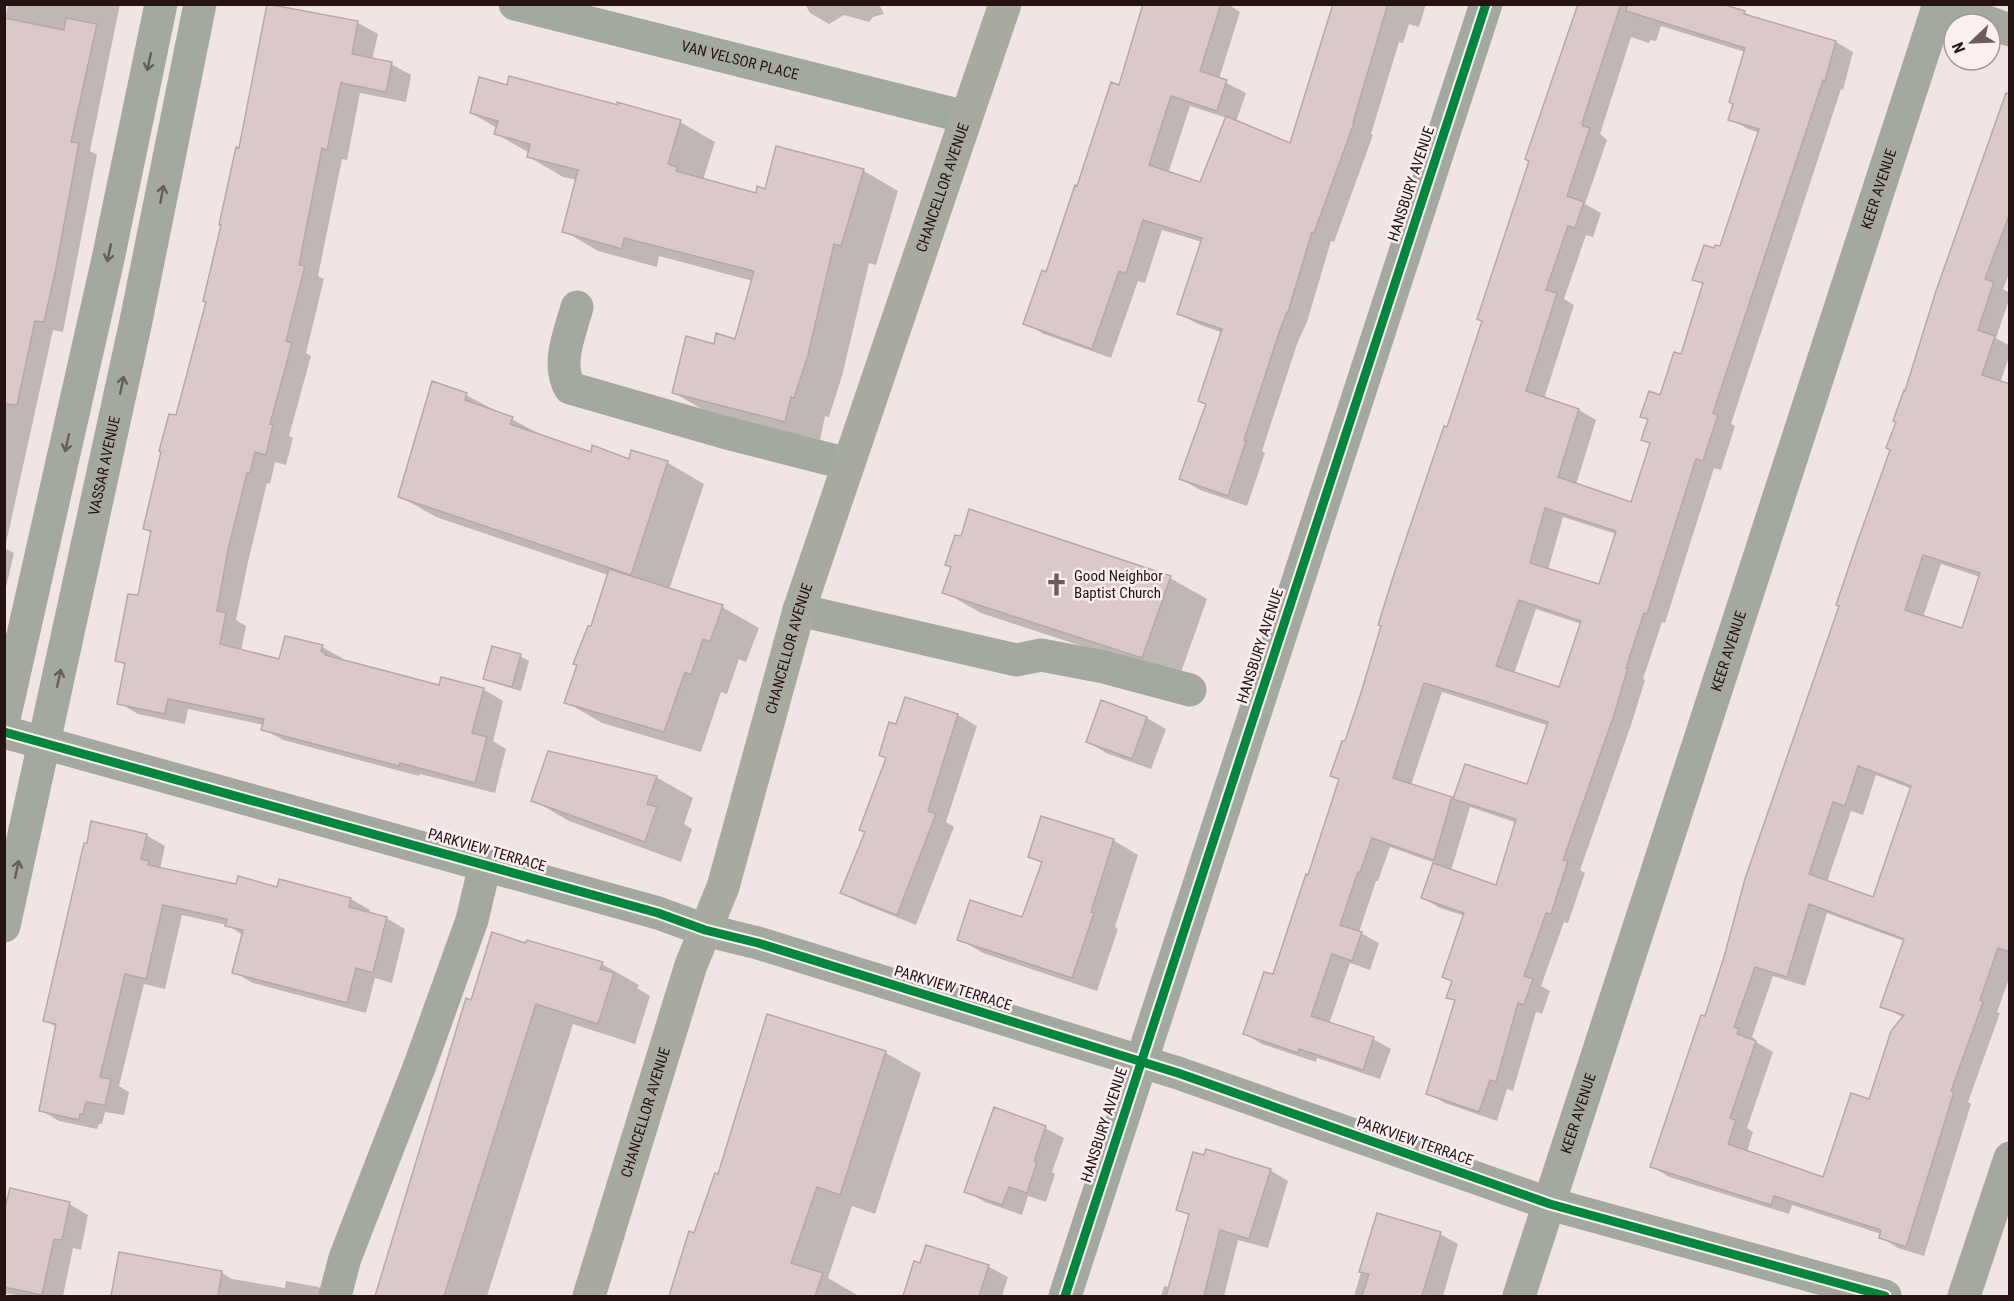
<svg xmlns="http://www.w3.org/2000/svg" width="2014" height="1301" font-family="'Roboto Condensed',sans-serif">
<rect width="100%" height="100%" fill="#f1e4e4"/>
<!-- shadow -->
<path fill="#0003" fill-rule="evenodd" d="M 5,4 L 120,4 L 90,151 L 97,155 L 63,332 L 53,330 L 5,548 L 14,553 L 4,596 L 4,23 L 8,5 Z
M 805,4 L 879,4 L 884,14 L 873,17 L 869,22 L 844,15 L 829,24 L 810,13 Z
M 1144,4 L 1231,4 L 1231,6 L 1240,12 L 1219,79 L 1246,93 L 1236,122 L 1291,145 L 1335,4 L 1426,4 L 1419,27 L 1409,24 L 1403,43 L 1399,42 L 1371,134 L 1373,135 L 1334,242 L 1331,241 L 1307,322 L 1297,344 L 1262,451 L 1265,453 L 1247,506 L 1200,490 L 1181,479 L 1207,404 L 1223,333 L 1198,324 L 1179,314 L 1202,242 L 1162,230 L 1145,283 L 1138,281 L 1111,358 L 1044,334 L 1025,323 L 1047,274 L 1078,188 L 1120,87 ZM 1190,106 L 1227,118 L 1201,184 L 1168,174 Z
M 1579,4 L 1719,4 L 1744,12 L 1755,18 L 1836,42 L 1853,52 L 1843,90 L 1841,89 L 1731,424 L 1735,426 L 1721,470 L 1714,468 L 1665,623 L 1662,622 L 1643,679 L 1645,680 L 1631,725 L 1580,870 L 1585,873 L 1568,923 L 1564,922 L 1541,986 L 1550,991 L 1542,1014 L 1536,1012 L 1513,1091 L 1507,1089 L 1497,1121 L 1445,1103 L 1427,1093 L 1456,1001 L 1448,997 L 1453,982 L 1443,977 L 1465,916 L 1440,908 L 1423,898 L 1435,863 L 1390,847 L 1378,881 L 1376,881 L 1359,932 L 1379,943 L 1370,970 L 1350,963 L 1329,1024 L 1373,1039 L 1391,1049 L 1380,1079 L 1317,1058 L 1316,1062 L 1262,1044 L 1245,1034 L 1274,976 L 1309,877 L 1340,780 L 1332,775 L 1346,743 L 1484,321 ZM 1661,26 L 1745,52 L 1730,119 L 1748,129 L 1760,133 L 1721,248 L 1715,250 L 1694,279 L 1704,285 L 1682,356 L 1661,397 L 1642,416 L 1649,420 L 1642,439 L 1651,444 L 1632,504 L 1576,485 L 1596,420 L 1579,410 L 1544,399 L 1574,305 L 1564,299 L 1586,235 L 1593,237 L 1601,213 L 1585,204 L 1607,140 L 1600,134 L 1631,37 L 1649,43 L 1651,40 L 1656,41 ZM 1563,517 L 1616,534 L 1600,586 L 1548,570 ZM 1536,609 L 1581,624 L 1560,689 L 1514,674 ZM 1442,692 L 1549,726 L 1528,786 L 1465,766 L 1454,800 L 1411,785 ZM 1470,807 L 1517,823 L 1497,887 L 1451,871 Z
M 269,5 L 358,23 L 378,34 L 372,60 L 391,64 L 411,75 L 406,102 L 360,93 L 347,160 L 342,159 L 318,276 L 324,279 L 306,353 L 311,356 L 289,436 L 293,438 L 286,465 L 275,462 L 270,484 L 267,483 L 248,562 L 236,620 L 246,626 L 241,651 L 280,661 L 286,638 L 322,647 L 342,658 L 341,661 L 440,687 L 483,689 L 503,701 L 493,741 L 506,749 L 495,793 L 420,774 L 419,776 L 283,740 L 263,729 L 264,725 L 188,709 L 185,724 L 138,714 L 119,703 L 126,666 L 117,660 L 140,597 L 152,533 L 145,529 L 207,302 Z
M 508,86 L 680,122 L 715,142 L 703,180 L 757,195 L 766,191 L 777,148 L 864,171 L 898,191 L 876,265 L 869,263 L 842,376 L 829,417 L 825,416 L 820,440 L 709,413 L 674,393 L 715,346 L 736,340 L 753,281 L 659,256 L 657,267 L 598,251 L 564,231 L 577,180 L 563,177 L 529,157 L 530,153 L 496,134 L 497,128 L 471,113 Z
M 2010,101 L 2010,271 L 2003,289 L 2010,293 L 2010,297 L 1996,338 L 2010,346 L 2010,354 L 2000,383 L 2010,386 L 2010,976 L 1997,1012 L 2000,1013 L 1968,1102 L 1971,1104 L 1924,1256 L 1898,1248 L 1881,1237 L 1881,1234 L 1792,1205 L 1789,1214 L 1669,1177 L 1651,1166 L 1706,1018 ZM 1941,564 L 1980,577 L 1963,630 L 1923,617 ZM 1876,775 L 1912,789 L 1874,899 L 1827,882 L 1851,811 L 1863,815 ZM 1827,913 L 1904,941 L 1882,1006 L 1904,1018 L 1870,1101 L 1824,1179 L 1747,1152 L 1753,1132 L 1747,1128 L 1773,1052 L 1756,1042 L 1756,1040 L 1752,1037 L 1773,976 L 1805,986 Z
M 466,395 L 547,438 L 592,454 L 630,460 L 632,452 L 668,463 L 704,484 L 669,590 L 722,607 L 759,628 L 746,662 L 739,659 L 727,694 L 721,692 L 701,752 L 602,723 L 566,702 L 608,575 L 436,517 L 399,496 Z
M 1170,578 L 1207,599 L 1179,678 L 981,613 L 944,592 Z
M 520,656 L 529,661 L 521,691 L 494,683 L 485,678 Z
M 906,699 L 958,715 L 977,726 L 946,822 L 954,827 L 916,925 L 861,903 L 842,893 L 867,832 Z
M 1101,702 L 1147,718 L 1166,729 L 1151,769 L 1106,753 L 1088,742 Z
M 656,777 L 693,798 L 684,824 L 692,829 L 681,862 L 569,821 L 533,800 Z
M 146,835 L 165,846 L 160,869 L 237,886 L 278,889 L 351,899 L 370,910 L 369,914 L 386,918 L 405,929 L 392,983 L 375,978 L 366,1013 L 253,983 L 234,972 L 243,935 L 227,925 L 182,915 L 165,989 L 144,984 L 119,1086 L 129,1092 L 124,1115 L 105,1112 L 102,1124 L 99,1124 L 97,1129 L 59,1121 L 40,1110 L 57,1028 L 45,1020 Z
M 1113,840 L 1138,855 L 1115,927 L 1118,929 L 1097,991 L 983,953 L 959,939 L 1023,919 L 1043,864 L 1029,856 Z
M 526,945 L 602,964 L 639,985 L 637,988 L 650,996 L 635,1044 L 573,1024 L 487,1296 L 376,1296 L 467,1000 L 472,1002 Z
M 768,1016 L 886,1053 L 921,1073 L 875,1214 L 852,1206 L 828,1278 L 857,1295 L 857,1296 L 671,1296 L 690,1233 L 695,1234 L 719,1176 Z
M 1045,1128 L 1064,1138 L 1052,1172 L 1055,1174 L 1046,1202 L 1028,1196 L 1022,1215 L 985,1202 L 966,1191 Z
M 1270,1170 L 1288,1181 L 1268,1248 L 1238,1240 L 1224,1296 L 1161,1296 L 1164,1286 L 1170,1287 L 1190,1216 L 1178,1209 Z
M 69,1204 L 88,1215 L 81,1250 L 73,1248 L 63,1296 L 21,1296 L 4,1293 L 4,1218 Z
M 1378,1215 L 1440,1234 L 1458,1244 L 1443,1296 L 1354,1296 Z
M 927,1247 L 989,1267 L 1008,1277 L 1002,1296 L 911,1296 L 905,1293 L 921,1265 Z
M 121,1254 L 222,1273 L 232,1279 L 285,1288 L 286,1281 L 318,1287 L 334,1296 L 113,1296 Z"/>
<!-- building -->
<path fill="#dbc9c9" stroke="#b7a8a8" stroke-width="1.5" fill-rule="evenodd" d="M 267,4 L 358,21 L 352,54 L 392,62 L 386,92 L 341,83 L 327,150 L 322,148 L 299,265 L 305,266 L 286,341 L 292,343 L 270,424 L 273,425 L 266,455 L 255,452 L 250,473 L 247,473 L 228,550 L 217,611 L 226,613 L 220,644 L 279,659 L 285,636 L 323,645 L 321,651 L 326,653 L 325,655 L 439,685 L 441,677 L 484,688 L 472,733 L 487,737 L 475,783 L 400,763 L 399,766 L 261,730 L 264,719 L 168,699 L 165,714 L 117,704 L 125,663 L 115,661 L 128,594 L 138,595 L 151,531 L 143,529 L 161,452 L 159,451 L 169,414 L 176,415 L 206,302 L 203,301 L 221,225 L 219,225 L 236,147 L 239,148 Z
M 1143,4 L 1221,4 L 1200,71 L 1227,80 L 1217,111 L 1171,96 L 1149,165 L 1200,182 L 1226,116 L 1290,143 L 1333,4 L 1388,4 L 1353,122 L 1354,123 L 1314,233 L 1312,232 L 1288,312 L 1287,312 L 1279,333 L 1244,440 L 1246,441 L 1228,496 L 1179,479 L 1206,404 L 1198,401 L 1222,329 L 1177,314 L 1202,238 L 1143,220 L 1126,274 L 1119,271 L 1092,349 L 1023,324 L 1042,270 L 1046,272 L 1075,185 L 1077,186 L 1111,82 L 1119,85 Z
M 1578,4 L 1621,4 L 1582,123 L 1583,126 L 1590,128 L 1567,196 L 1584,202 L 1575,228 L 1568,226 L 1546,290 L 1557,293 L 1526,391 L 1579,409 L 1558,477 L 1631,502 L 1650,443 L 1641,440 L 1648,419 L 1640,417 L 1649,391 L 1660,395 L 1674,352 L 1681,354 L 1703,283 L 1692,280 L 1704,245 L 1714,248 L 1715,245 L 1720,246 L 1759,129 L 1728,120 L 1733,104 L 1729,102 L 1745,48 L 1626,11 L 1627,4 L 1722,4 L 1745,11 L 1744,14 L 1836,41 L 1825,81 L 1823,80 L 1713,413 L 1718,415 L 1703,461 L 1696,459 L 1647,614 L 1644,613 L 1626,668 L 1628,668 L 1614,715 L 1563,860 L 1568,861 L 1551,914 L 1546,913 L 1524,976 L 1533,979 L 1524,1005 L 1518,1003 L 1496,1082 L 1490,1080 L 1479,1112 L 1426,1094 L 1455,1000 L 1446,998 L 1452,981 L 1442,977 L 1464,913 L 1421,898 L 1433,863 L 1496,885 L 1516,819 L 1453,799 L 1465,764 L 1527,784 L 1548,722 L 1484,701 L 1424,683 L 1393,778 L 1452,797 L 1434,860 L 1372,838 L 1360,872 L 1358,872 L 1340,925 L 1362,932 L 1352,961 L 1332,954 L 1311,1016 L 1374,1037 L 1363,1070 L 1299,1049 L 1298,1053 L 1243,1034 L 1264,972 L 1273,974 L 1306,874 L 1308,875 L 1339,779 L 1330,776 L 1342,741 L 1345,741 L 1360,696 L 1381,626 L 1378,625 L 1395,571 L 1444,426 L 1447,427 L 1482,321 L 1477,319 L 1529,161 L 1525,159 ZM 1545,508 L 1616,531 L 1599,584 L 1530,563 ZM 1519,600 L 1581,621 L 1559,687 L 1496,666 Z
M 4,18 L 64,30 L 66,18 L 97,24 L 71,142 L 79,143 L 56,268 L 44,322 L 35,321 L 17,405 L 4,404 Z
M 509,76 L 618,105 L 617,102 L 681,120 L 668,164 L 677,167 L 676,171 L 756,193 L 757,186 L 765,189 L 776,146 L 864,169 L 841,246 L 834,244 L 808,355 L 794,398 L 791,397 L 785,422 L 672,393 L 686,336 L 714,344 L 716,333 L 735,339 L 754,271 L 624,238 L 622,249 L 562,232 L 578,170 L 527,157 L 530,144 L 494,134 L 498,121 L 470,113 L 479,77 L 507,85 Z
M 2006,93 L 2010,94 L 2010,213 L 1985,279 L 1994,282 L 1978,330 L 1995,336 L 1982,375 L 2010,384 L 2010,952 L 1998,948 L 1980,1000 L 1983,1002 L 1951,1091 L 1954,1092 L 1906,1247 L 1879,1238 L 1881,1230 L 1774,1196 L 1771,1205 L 1650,1167 L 1701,1015 L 1705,1016 L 1724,957 L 1745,879 L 1839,606 L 1836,605 L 1857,543 L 1890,450 L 1886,448 L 1896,422 L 1893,421 L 1904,390 L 1905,391 L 1936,291 ZM 1923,555 L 1980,573 L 1962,628 L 1905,610 ZM 1858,766 L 1911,786 L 1873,897 L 1809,874 L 1833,802 L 1845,806 ZM 1809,904 L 1904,939 L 1880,1007 L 1904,1015 L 1891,1031 L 1869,1099 L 1851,1093 L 1823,1177 L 1728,1144 L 1736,1120 L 1730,1118 L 1756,1041 L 1737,1034 L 1739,1029 L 1734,1027 L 1755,967 L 1787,977 Z
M 432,381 L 467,393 L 465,400 L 513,417 L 510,424 L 591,452 L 592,445 L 629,459 L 631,450 L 668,461 L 631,575 L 398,497 Z
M 969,509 L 1171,576 L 1142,658 L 942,593 L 951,567 L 945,565 L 955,535 L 961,536 Z
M 609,569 L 723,605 L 710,642 L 703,639 L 691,675 L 685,672 L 664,732 L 564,703 L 577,665 L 573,664 L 588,626 L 591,626 Z
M 492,646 L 521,654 L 512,687 L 483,679 Z
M 905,697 L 958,714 L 928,811 L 936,814 L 897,915 L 840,893 L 865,832 L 859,830 L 886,758 L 879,755 L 889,722 L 896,724 Z
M 1101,700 L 1147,717 L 1132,759 L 1086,742 Z
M 548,751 L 657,776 L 647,804 L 657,807 L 645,842 L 531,801 Z
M 1041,816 L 1114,839 L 1091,912 L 1094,913 L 1072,978 L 957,940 L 970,900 L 1022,917 L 1042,862 L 1028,857 Z
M 91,821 L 147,834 L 141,859 L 149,861 L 148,865 L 236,884 L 238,876 L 277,887 L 279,879 L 351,898 L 349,907 L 387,917 L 373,973 L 356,968 L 347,1003 L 232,973 L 243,930 L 225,926 L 227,919 L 163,905 L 146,979 L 125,974 L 100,1077 L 111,1079 L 105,1105 L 86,1102 L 83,1114 L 80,1114 L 79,1120 L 39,1111 L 56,1024 L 43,1021 L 84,843 L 87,843 Z
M 492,932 L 525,943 L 527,940 L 603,962 L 600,969 L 614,973 L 598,1024 L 536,1004 L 444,1296 L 375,1296 L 466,998 L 471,1000 Z
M 767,1014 L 886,1051 L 840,1195 L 817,1187 L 791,1263 L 823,1273 L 815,1296 L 669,1296 L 689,1231 L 694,1233 L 715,1173 L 718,1174 Z
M 994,1107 L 1046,1126 L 1034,1161 L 1037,1162 L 1027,1193 L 1009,1187 L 1002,1205 L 964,1192 Z
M 1206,1149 L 1271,1169 L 1249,1239 L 1220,1230 L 1204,1296 L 1166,1296 L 1189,1214 L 1176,1210 L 1193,1152 L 1204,1155 Z
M 10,1188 L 70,1202 L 62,1240 L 54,1239 L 42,1295 L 4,1287 L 4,1211 Z
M 1377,1213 L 1441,1232 L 1422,1296 L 1362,1296 L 1369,1274 L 1359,1272 Z
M 926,1245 L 989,1265 L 979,1296 L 903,1296 L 914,1261 L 920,1263 Z
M 119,1252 L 222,1271 L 218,1296 L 111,1296 Z"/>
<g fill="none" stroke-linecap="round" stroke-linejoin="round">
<!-- minor -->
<g stroke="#a4a99f" stroke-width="33">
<path id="s1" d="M 515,4 L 966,117"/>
<path d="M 1937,4 L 2010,30"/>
<path d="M 577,307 C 570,333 556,363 570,388 L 723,432 L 848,464"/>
<path d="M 799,610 L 1016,660 L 1041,655 L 1104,667 L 1190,690"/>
<path d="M 4,719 L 108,259 L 161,4"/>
<path d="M 4,732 L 658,913 L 705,930 L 758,943 L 1178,1073 L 1550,1204 L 1885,1296"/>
<path id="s2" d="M 4,926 L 136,321 L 200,4"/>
<path d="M 335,1296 L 345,1258 L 420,1065 L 472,920 L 485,865"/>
<path d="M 1065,1296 L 1486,4"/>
<path id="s3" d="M 1519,1296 L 1939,4"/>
<path d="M 1964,1296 L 2010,1158"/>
</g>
<!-- major -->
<path stroke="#a7aa9f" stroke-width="33" id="s4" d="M 589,1296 L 691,965 L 723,887 L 799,610 L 1005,4"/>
<defs>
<path id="cycleway" d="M 4,732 L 658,913 L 705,930 L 758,943 L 1178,1073 L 1550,1204 L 1885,1296
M 1065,1296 L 1486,4"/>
</defs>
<!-- cycleway casing -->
<use href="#cycleway" stroke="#fcefef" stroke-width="13"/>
<!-- cycleway -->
<use href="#cycleway" stroke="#00873e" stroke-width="9"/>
</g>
<!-- one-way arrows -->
<defs><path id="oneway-shaft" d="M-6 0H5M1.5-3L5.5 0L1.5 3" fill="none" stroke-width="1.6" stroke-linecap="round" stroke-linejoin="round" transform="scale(1.5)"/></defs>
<g stroke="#665e58">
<use href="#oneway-shaft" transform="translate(149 62) rotate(102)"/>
<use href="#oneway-shaft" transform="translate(162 194) rotate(-79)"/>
<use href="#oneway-shaft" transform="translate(109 253) rotate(102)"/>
<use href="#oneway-shaft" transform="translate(122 385) rotate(-78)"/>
<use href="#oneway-shaft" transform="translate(67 443) rotate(103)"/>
<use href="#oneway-shaft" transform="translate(59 678) rotate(-78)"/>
<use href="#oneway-shaft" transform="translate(17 869) rotate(-77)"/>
</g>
<!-- icons -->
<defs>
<symbol id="church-bare" viewBox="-9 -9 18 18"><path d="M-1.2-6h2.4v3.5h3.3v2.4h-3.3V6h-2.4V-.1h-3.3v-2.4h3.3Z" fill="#6e5c5c" stroke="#fcefef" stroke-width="2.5" paint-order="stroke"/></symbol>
</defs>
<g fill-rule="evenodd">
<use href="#church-bare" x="1040" y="568" width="33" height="33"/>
</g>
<g text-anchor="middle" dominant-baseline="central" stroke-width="5" stroke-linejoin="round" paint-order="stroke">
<!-- street labels -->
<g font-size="15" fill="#271212" stroke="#fcefef">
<text stroke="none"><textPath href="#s1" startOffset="232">VAN VELSOR PLACE</textPath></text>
<text transform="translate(1411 184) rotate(-72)">HANSBURY AVENUE</text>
<text stroke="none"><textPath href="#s4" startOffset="1164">CHANCELLOR AVENUE</textPath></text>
<text stroke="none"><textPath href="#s3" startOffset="1164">KEER AVENUE</textPath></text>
<text stroke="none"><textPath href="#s2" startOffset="471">VASSAR AVENUE</textPath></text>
<text transform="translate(1260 646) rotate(-72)">HANSBURY AVENUE</text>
<text stroke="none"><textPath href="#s4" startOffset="678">CHANCELLOR AVENUE</textPath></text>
<text stroke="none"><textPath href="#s3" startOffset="678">KEER AVENUE</textPath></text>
<text transform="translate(487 850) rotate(16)">PARKVIEW TERRACE</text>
<text transform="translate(953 988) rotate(17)">PARKVIEW TERRACE</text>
<text stroke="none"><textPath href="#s4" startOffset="192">CHANCELLOR AVENUE</textPath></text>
<text stroke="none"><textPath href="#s3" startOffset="192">KEER AVENUE</textPath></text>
<text transform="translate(1104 1125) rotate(-72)">HANSBURY AVENUE</text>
<text transform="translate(1415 1141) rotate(19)">PARKVIEW TERRACE</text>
</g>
<!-- poi labels -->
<g font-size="15" fill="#271212" stroke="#fcefef" text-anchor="start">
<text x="1074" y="576">Good Neighbor<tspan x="1074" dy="17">Baptist Church</tspan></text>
</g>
</g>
<!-- border -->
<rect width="2014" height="1301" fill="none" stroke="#271212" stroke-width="12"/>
<!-- north arrow -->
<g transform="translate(1972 42) rotate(247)"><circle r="28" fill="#fcefef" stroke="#a79797" stroke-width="1.5"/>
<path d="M0-4.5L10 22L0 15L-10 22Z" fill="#6e5c5c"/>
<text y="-9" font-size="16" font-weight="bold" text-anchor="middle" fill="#271212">N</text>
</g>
</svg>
